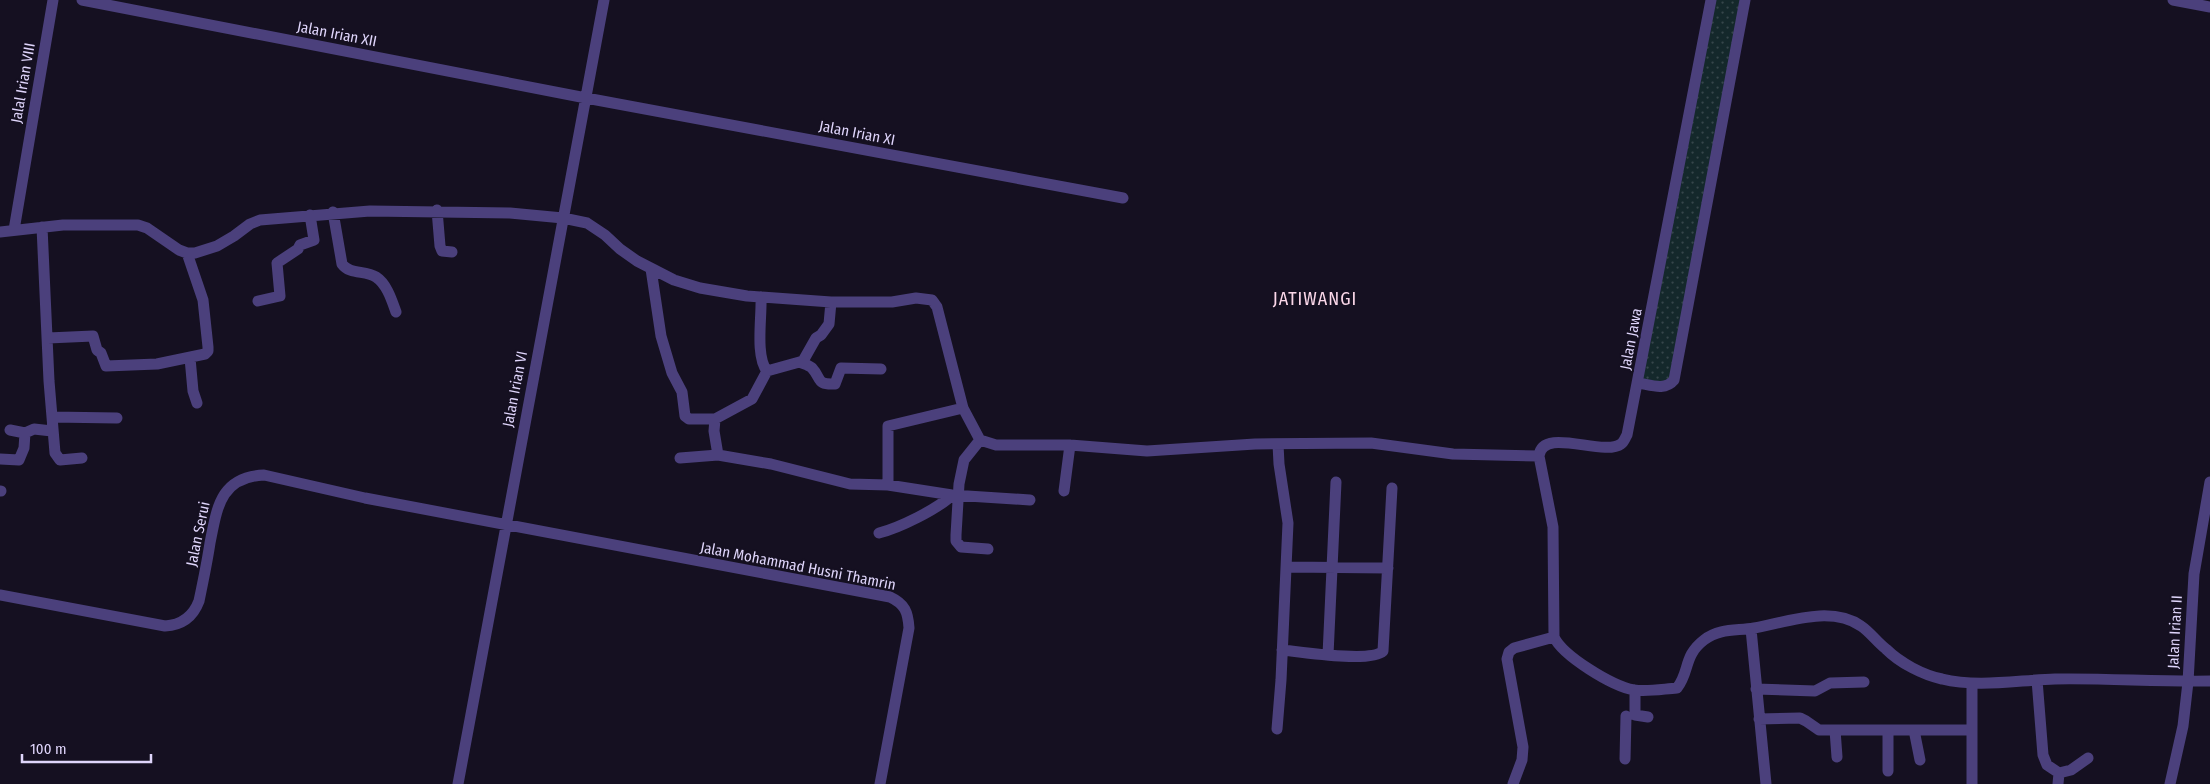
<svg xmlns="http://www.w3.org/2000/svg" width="2210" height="784" font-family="'Fira Sans Condensed',sans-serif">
<defs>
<pattern id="grass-dots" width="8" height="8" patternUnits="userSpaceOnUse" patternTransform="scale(1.25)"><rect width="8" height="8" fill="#14282b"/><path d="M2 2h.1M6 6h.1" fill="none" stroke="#36464b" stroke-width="1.8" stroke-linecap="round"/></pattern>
</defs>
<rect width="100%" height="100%" fill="#151021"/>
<!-- grass -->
<path fill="url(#grass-dots)" d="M 1710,0 L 1745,0 L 1674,380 L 1638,383 Z"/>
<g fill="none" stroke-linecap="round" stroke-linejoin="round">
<!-- minor -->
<path stroke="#4b407c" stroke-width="11" d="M 82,0 L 586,98 L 1123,198
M 2173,0 L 2210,7
M 437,210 L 440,246 L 442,251 L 452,252
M 333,212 L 342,264 C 350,275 365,270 376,277 C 387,284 392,301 396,312
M 42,227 L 49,381 L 55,453 L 60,460 L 82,458
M 14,230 L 53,0
M 0,232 L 63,225 L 138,225 L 147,228 L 179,250 L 187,253 L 195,253 L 217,246 L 234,236 L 250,224 L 260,220 L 370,211 L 510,213 L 563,218 L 587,223 L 605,235 L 620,249 L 637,261 L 674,280 L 700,288 L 747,296 L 831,302 L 892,302 L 916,298 L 932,300 L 937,307 L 963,408 L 980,440 L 996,445 L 1070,445 L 1147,451 L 1255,444 L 1371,443 L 1453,454 L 1539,456 C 1542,426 1603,457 1621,444 C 1624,442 1625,438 1627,435 L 1711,0
M 651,269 L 661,336 L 672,373 L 682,392 L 685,416 L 689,419 L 715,419 L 714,431 L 718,455 L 771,464 L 850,484 L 888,485 L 952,495 L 1030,500
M 761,297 C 762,317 755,356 767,371
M 258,301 L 280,296 L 277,263 L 298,249 L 300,245 L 314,240 L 310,215
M 48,338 L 93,336 L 97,350 L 101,353 L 106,366 L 157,364 L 205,354 L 208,351 L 208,347 L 203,300 L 187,253
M 190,358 L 193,391 L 197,403
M 800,362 C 804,364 809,365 812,368 C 822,379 816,385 835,384 L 841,368 L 881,369
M 1638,383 C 1651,385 1665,391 1674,380 L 1745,0
M 52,417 L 117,418
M 715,419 L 752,399 L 767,371 L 803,361 L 816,338 L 821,335 L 829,324 L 831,302
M 10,430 L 25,433
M 980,440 L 964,460 L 959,484 L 956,535 L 956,541 L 961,547 L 988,549
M 1539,456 L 1553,527 L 1554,637 C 1563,656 1612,686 1634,690 C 1647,692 1663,689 1677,688 C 1690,672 1683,656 1704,640 C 1720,628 1736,631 1754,628 C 1787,622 1831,605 1861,626 C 1870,632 1877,642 1886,649 C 1900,663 1923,675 1942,679 C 1978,688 2018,680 2055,679 C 2107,678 2158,682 2210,681
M 680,458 L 718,455
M 0,459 L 19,460 L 24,448 L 25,433 L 34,429 L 52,431
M 888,485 L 888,426 L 963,408
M 0,491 L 1,491
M 1064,491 L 1070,445
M 879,533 C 899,528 938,509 952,495
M 1287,567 L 1388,568
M 0,595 L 165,626 C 182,625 193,617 199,601 C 203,582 207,563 210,543 C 217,508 220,477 264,475 L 365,498 L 890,597 C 905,604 908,612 909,628 L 880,784
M 1751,629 L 1766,784
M 1282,650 C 1301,652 1371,663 1383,651 L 1392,488
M 1328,655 L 1336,482
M 2037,680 L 2043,755 L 2047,765 L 2059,773 L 2058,784
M 1972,684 L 1972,784
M 1756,689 L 1815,691 L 1830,683 L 1864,682
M 1635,690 L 1635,715 L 1648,717
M 1759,719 L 1800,718 L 1806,721 L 1819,730 L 1971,730
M 1277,729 L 1281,680 L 1288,523 L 1279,464 L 1278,444
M 1835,730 L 1837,757
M 1888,730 L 1888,771
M 1914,730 L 1920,760
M 1625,759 L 1626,716
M 2059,773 L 2071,770 L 2088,758
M 458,784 L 604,0
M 1513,784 L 1522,760 L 1523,747 L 1507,659 L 1509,652 L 1514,648 L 1554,637
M 2170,784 L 2183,726 L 2188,682 L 2194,574 L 2210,482"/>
</g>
<g text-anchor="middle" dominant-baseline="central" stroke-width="4" stroke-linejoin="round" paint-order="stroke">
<!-- street labels -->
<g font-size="15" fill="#dfd5fb" stroke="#151021">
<text transform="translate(337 34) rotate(11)">Jalan Irian XII</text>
<text transform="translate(23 83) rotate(-80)">Jalal Irian VIII</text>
<text transform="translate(857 133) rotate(11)">Jalan Irian XI</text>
<text transform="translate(1631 339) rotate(-79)">Jalan Jawa</text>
<text transform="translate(515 389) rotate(-79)">Jalan Irian VI</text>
<text transform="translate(198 534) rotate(-78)">Jalan Serui</text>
<text transform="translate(798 566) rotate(11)">Jalan Mohammad Husni Thamrin</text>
<text transform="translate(2175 632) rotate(-87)">Jalan Irian II</text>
</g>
<!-- quarter labels -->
<g font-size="18" letter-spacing="1" fill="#fbd7e9" stroke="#151021">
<text x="1315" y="299">JATIWANGI</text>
</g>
</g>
<!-- scale -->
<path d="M22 754v8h129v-8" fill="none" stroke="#dfd5fb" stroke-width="2.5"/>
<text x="30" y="754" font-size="15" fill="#dfd5fb" stroke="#151021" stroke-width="4" paint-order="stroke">100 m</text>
</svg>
